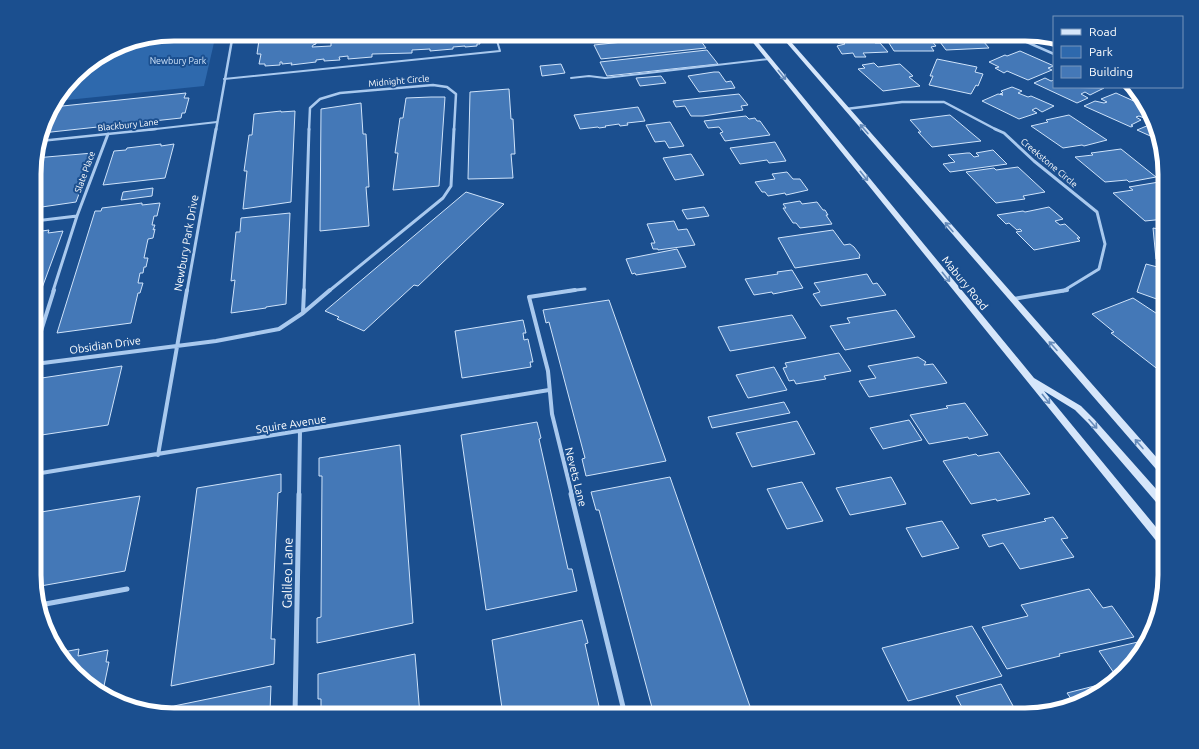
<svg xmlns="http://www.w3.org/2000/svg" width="1199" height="749" font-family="Ubuntu,sans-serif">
<rect width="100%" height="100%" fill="#1b4f8f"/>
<!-- green -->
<path fill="#2e69ad" d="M 174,34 L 216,34 L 204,86 L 57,101 L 82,69 L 121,45 Z"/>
<!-- building -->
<path fill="#4478b7" stroke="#cfe3fa" d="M 258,34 L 316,34 L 316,44 L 313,45 L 312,47 L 331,46 L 331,37 L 341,36 L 341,34 L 412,34 L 413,38 L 432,36 L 431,34 L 478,34 L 480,44 L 477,44 L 477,46 L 465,47 L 465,46 L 453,47 L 453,49 L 430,51 L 430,49 L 412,50 L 412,53 L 372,54 L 372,57 L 348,59 L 348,56 L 339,57 L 340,60 L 324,61 L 324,59 L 316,60 L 316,62 L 291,65 L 292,63 L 282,64 L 282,62 L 280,62 L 280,65 L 265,66 L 265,64 L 259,64 L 261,54 L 257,54 L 259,40 L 262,39 L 262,36 L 257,37 Z
M 602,34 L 643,34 L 604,38 Z
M 833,34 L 873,34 L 878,41 L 874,41 L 875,43 L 880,43 L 888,52 L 863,53 L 866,57 L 855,57 L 853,53 L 842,54 L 837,46 L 845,44 L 844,43 L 838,43 Z
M 886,34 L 923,34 L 926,39 L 930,39 L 936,46 L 931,47 L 934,51 L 894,51 L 887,40 L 890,40 Z
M 935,34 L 975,34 L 978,38 L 974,38 L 976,41 L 983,41 L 989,48 L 946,50 L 940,42 L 942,42 L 941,40 L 943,40 L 943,39 L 939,39 Z
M 698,37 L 706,48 L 601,59 L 594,45 L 661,38 L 663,41 Z
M 707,50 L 718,64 L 607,76 L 600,62 Z
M 1020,51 L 1054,66 L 1048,68 L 1052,70 L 1028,80 L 1007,71 L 1004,73 L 995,68 L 999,67 L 989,62 L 1005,55 L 1007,56 Z
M 937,59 L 977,67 L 975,72 L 983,74 L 978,86 L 976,85 L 971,94 L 929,85 L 933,76 L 930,76 Z
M 874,63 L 878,67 L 900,64 L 913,76 L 909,77 L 920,86 L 883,91 L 858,69 L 865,68 L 862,65 Z
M 561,64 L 565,73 L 542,76 L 540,66 Z
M 714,72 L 719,72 L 726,82 L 731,81 L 735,88 L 699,92 L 688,76 Z
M 661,76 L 666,83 L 640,86 L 636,78 Z
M 1045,78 L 1051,81 L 1054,80 L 1054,87 L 1104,88 L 1090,95 L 1085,92 L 1081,94 L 1088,98 L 1077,103 L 1034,83 Z
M 1012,87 L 1022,91 L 1018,93 L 1028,97 L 1031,96 L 1054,106 L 1042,112 L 1036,108 L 1032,110 L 1037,113 L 1019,119 L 982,101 L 998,94 L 1003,95 L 1000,94 L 1003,93 L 1001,91 Z
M 509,89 L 511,119 L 513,119 L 515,154 L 511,154 L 513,178 L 468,179 L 470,92 Z
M 186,93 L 184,98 L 189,98 L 185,113 L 182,113 L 181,118 L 42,133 L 49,112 L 53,107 Z
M 1116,93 L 1147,107 L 1149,115 L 1144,118 L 1139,116 L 1136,117 L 1141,120 L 1131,125 L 1133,126 L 1131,127 L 1084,106 L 1095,101 L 1104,103 L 1107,102 L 1101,99 Z
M 739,94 L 748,105 L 741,106 L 743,110 L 703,116 L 691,116 L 685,106 L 676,107 L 673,101 Z
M 431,97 L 445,97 L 439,186 L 393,190 L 398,153 L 395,153 L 400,118 L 403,118 L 406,98 Z
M 361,103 L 363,134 L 366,134 L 369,187 L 366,187 L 369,226 L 320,231 L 321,109 Z
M 638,107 L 645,121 L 627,123 L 628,125 L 620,126 L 619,124 L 605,126 L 606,127 L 599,128 L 598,127 L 580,129 L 574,115 Z
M 281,111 L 281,112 L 295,111 L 291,202 L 243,209 L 247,171 L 244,171 L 249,135 L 252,135 L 254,114 Z
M 950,115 L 981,141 L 932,147 L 918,132 L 921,132 L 910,120 Z
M 1069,115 L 1107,140 L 1084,146 L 1082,145 L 1063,148 L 1031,126 L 1048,122 L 1046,120 Z
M 746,116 L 749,119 L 755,118 L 757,121 L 760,121 L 770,135 L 725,141 L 720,133 L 723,132 L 719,127 L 708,128 L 704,121 Z
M 670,122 L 684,146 L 669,148 L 665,141 L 655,142 L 646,125 Z
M 1149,125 L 1153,125 L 1157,139 L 1137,130 Z
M 775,142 L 786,161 L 769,163 L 767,160 L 740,164 L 730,148 Z
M 161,144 L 161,146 L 174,144 L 165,178 L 103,185 L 114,151 L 126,150 L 127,148 Z
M 1121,149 L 1156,177 L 1129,182 L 1127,180 L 1105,182 L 1075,157 L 1093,155 L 1091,153 Z
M 993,150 L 1007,164 L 950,172 L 943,164 L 955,162 L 948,155 L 967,153 L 970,153 L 974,157 L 979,156 L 976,153 Z
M 93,153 L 89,166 L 86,166 L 84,173 L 87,172 L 76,202 L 35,208 L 35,158 Z
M 691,154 L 704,175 L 675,180 L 663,158 Z
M 1018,167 L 1045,192 L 1023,196 L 1025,199 L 996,203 L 966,172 L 994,168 L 996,170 Z
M 787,172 L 793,179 L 800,179 L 808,190 L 786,195 L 785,193 L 768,196 L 765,192 L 762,192 L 755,182 L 775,179 L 772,174 Z
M 1159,182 L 1165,187 L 1165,219 L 1145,221 L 1113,193 L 1133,190 L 1129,187 Z
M 153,188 L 152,196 L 121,200 L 123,192 Z
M 466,192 L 504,204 L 418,286 L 414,285 L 364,331 L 337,319 L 339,317 L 325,311 Z
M 800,201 L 802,204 L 817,202 L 823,210 L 825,210 L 828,215 L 826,215 L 832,224 L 800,228 L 796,223 L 793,223 L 783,208 L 786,208 L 783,204 Z
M 142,203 L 142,205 L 160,203 L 157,216 L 154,216 L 152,225 L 155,225 L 153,230 L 155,229 L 153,238 L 148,239 L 144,258 L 148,258 L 146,267 L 144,267 L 143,273 L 140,273 L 138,283 L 143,283 L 140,293 L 138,293 L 131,323 L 57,333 L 95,211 L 101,211 L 102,208 Z
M 704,207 L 709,216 L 687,219 L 682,210 Z
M 1049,207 L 1063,219 L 1055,221 L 1060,225 L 1065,224 L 1080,238 L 1077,238 L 1080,241 L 1034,250 L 1016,232 L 1022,231 L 1020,229 L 1017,230 L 1009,223 L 1006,224 L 997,215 L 1023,211 L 1025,212 Z
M 290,213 L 286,304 L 266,307 L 266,308 L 231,313 L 235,280 L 231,281 L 236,232 L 240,232 L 241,218 Z
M 674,221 L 678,230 L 687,229 L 695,245 L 658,250 L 658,249 L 653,249 L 651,243 L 655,243 L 647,224 Z
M 1153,228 L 1165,230 L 1165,261 L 1156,259 Z
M 49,230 L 48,233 L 63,231 L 35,307 L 35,232 Z
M 833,230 L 844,245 L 850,244 L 854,247 L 860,255 L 859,257 L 860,258 L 795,268 L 778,238 Z
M 677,249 L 686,267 L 636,275 L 635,273 L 632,274 L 626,259 Z
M 1146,264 L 1165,269 L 1165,302 L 1137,292 Z
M 792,270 L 803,288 L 773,294 L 772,292 L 754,295 L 745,279 L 778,274 L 777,272 Z
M 867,274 L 873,284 L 877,283 L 886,295 L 821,306 L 813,294 L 820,292 L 814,283 Z
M 1133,298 L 1165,319 L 1165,369 L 1160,371 L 1111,333 L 1114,332 L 1092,314 Z
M 609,300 L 666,461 L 586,476 L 582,459 L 585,458 L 549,322 L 546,323 L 543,310 Z
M 896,310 L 915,337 L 845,350 L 830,326 L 850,323 L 847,318 Z
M 792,315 L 806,338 L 730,351 L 718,327 Z
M 523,320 L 526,333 L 523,333 L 524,340 L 528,339 L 533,362 L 530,362 L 531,367 L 462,378 L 455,331 Z
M 839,353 L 851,371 L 824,376 L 826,379 L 796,384 L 794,380 L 789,381 L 783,368 L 787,367 L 785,363 Z
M 918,357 L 926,362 L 924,365 L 933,364 L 947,383 L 869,397 L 859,381 L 876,378 L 868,366 Z
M 122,366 L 108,425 L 35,436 L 35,379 Z
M 774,367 L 787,390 L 748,398 L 736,375 Z
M 784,402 L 790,413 L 712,428 L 708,417 Z
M 965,403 L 988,435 L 969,439 L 968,437 L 929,444 L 910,415 L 948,408 L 946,406 Z
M 909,420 L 922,440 L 883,449 L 870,428 Z
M 797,421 L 815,454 L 752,467 L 736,433 Z
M 537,422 L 541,438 L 539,439 L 568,569 L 572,569 L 577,591 L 486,610 L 461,435 Z
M 400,445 L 413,623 L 317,643 L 317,618 L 321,617 L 322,476 L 319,476 L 319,458 Z
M 999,452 L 1030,494 L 997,501 L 996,499 L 971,504 L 943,461 L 976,454 L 978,456 Z
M 281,474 L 281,492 L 278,493 L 271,639 L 275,639 L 274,664 L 171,686 L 197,488 Z
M 670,477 L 753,715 L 654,715 L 599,510 L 596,510 L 591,492 Z
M 891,477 L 906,504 L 850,515 L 836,488 Z
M 802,482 L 823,521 L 787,529 L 767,489 Z
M 140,496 L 125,571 L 35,587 L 35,513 Z
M 1053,517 L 1068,538 L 1061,539 L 1074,557 L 1020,569 L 1003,543 L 989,547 L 982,535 L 1046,521 L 1044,519 Z
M 942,521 L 959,548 L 922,557 L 906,528 Z
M 1089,589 L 1103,608 L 1112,606 L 1134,637 L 1059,654 L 1060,656 L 1007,669 L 982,627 L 1028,616 L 1021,605 Z
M 582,620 L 588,643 L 585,644 L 601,715 L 503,715 L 492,640 Z
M 972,626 L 1002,676 L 908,701 L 882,648 Z
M 1138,642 L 1143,649 L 1141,652 L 1116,676 L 1099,651 Z
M 79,649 L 78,656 L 108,650 L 106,662 L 109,662 L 104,686 L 96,687 L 95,690 L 58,653 Z
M 415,654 L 420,715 L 321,715 L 321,699 L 318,699 L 318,674 Z
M 1110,682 L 1095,696 L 1074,703 L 1067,693 Z
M 1001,684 L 1018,715 L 966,715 L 956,696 Z
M 271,686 L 270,711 L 266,712 L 266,715 L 168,714 L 169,707 Z"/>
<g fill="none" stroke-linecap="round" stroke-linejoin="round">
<!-- service-far1 -->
<path stroke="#a9c9ee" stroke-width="2" d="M 571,78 L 589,76 L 605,78 L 769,59
M 224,79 L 500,51 L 495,34
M 147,130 L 217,122"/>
<!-- service -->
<path stroke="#a9c9ee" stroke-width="2.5" d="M 40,141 L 156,129"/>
<!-- minor-far3 -->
<path stroke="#a9c9ee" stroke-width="2.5" d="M 1008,34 L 1054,54
M 846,109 L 902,102 L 944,102 L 997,130
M 216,130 L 233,34
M 309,130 L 310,108 L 320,99 L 340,93 L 433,85 L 447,87 L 456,94 L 454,130"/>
<!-- minor-far2 -->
<path stroke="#a9c9ee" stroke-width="3" d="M 995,129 L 1004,133 L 1034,161 L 1097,212 L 1105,244 L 1099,269 L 1063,291
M 77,216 L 108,134
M 35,221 L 77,216 L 53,291
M 187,291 L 216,129
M 304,291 L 309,129
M 329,291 L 443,198 L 451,186 L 454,129
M 568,291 L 585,289"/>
<!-- minor-far1 -->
<path stroke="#a9c9ee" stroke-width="4" d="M 1013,299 L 1067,290
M 303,313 L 304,290
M 303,313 L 330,290
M 35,350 L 54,290
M 35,364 L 216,341 L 279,329 L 303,313
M 158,455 L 187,290
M 35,474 L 549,390
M 299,495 L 300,431
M 572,495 L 552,414 L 548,371 L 529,297 L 575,290"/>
<!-- minor -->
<path stroke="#a9c9ee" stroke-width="5" d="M 571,494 L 625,715
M 40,605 L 127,589
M 295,715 L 299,494"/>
<!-- secondary -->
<path fill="#d6e6fa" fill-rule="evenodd" d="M 746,34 L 751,34 L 1034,378 L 1081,406 L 1094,419 L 1165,499 L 1165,510 L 1162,509 L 1088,423 L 1075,410 L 1044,391 L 1165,538 L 1165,549 L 1162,548 Z
M 779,34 L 784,34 L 1165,467 L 1165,476 L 1162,476 Z"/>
</g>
<!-- one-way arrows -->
<defs><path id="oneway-shaft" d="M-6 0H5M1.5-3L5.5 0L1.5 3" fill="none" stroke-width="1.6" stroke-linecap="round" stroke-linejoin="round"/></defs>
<g stroke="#668bba">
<use href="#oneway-shaft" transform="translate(782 75) rotate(51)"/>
<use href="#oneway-shaft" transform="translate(864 129) rotate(-131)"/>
<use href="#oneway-shaft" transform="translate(864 176) rotate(51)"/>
<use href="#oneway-shaft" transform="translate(949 227) rotate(-131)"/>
<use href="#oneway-shaft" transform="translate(946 277) rotate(51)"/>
<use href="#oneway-shaft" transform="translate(1053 346) rotate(-132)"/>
<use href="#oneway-shaft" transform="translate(1046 399) rotate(51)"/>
<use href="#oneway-shaft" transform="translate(1093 424) rotate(48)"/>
<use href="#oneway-shaft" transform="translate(1139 444) rotate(-131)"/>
</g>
<g text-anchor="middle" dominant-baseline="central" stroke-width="4" stroke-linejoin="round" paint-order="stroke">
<!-- far-park labels -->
<g font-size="9" fill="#cfe3fa" stroke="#1b4f8f">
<text x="178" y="61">Newbury Park</text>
</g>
<!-- far-street labels -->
<g font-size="9" fill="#fff" stroke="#1b4f8f">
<text transform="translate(399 81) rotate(-5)">Midnight Circle</text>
<text transform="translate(128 125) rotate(-6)">Blackbury Lane</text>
<text transform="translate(1049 163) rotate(40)">Creekstone Circle</text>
<text transform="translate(85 172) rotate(-70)">Slate Place</text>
</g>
<!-- street labels -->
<g font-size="11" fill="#fff" stroke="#1b4f8f">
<text transform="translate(186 243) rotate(-80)">Newbury Park Drive</text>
<text transform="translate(965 283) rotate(51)">Mabury Road</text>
<text transform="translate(105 345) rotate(-8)">Obsidian Drive</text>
<text transform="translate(291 424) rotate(-9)">Squire Avenue</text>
<text transform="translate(576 477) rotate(76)">Nevets Lane</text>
</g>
<!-- near-street labels -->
<g font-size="13" fill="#fff" stroke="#1b4f8f">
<text transform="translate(287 573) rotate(-89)">Galileo Lane</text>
</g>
</g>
<!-- crop -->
<path d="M0 0H1199V749H0ZM174 41H1025A133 133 0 0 1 1158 174V575A133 133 0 0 1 1025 708H174A133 133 0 0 1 41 575V174A133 133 0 0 1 174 41Z" fill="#1b4f8f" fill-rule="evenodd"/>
<path fill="none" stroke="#fff" stroke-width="5" d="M174 41H1025A133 133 0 0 1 1158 174V575A133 133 0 0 1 1025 708H174A133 133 0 0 1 41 575V174A133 133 0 0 1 174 41Z"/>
<!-- legend -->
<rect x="1053" y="16" width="130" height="72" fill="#1b4f8f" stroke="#7695bc"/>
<rect x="1061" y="29" width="20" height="6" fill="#d6e6fa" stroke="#7695bc"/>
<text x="1089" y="36" font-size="12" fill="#ffffff">Road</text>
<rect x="1061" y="46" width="20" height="12" fill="#2e69ad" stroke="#7695bc"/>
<text x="1089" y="56" font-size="12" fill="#ffffff">Park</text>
<rect x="1061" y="66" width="20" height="12" fill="#4478b7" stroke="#7695bc"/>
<text x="1089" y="76" font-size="12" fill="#ffffff">Building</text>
</svg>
